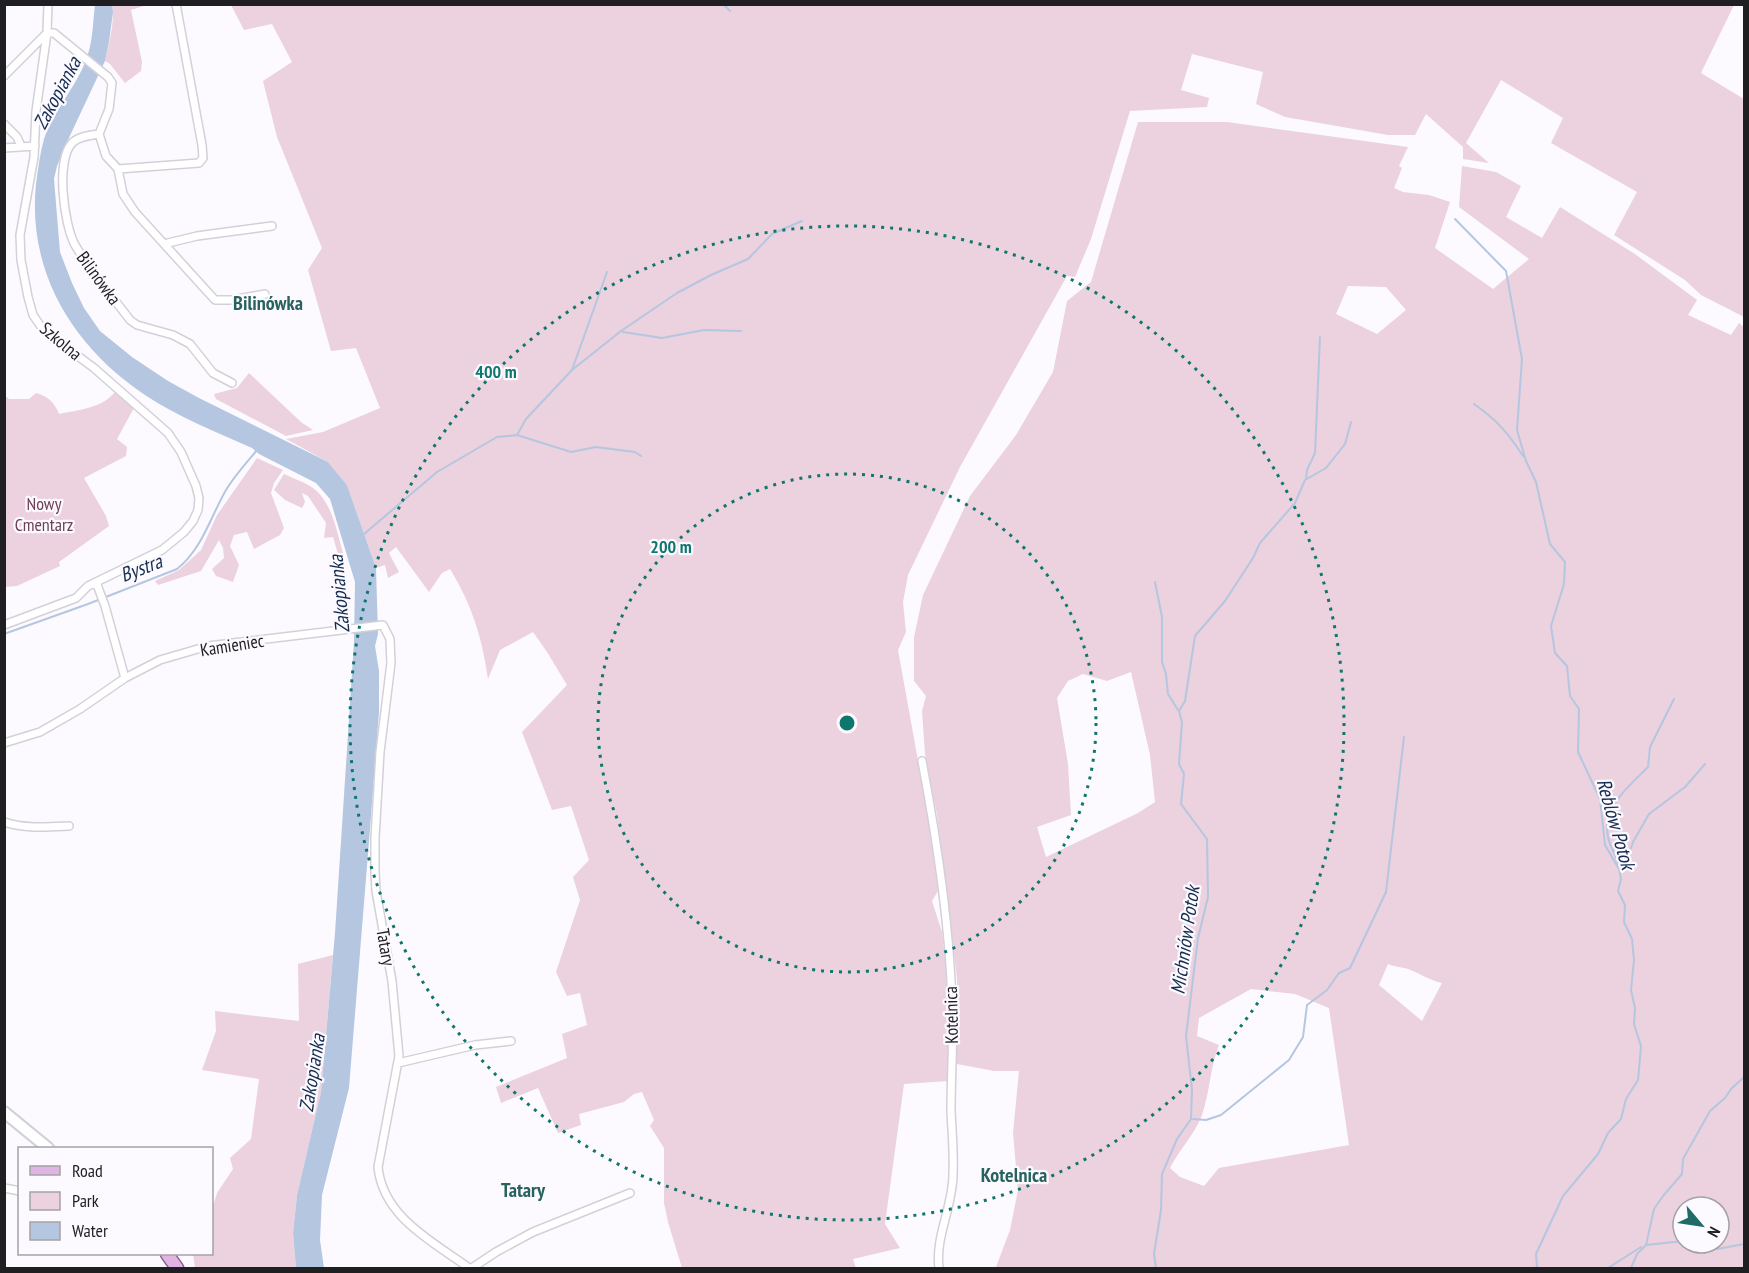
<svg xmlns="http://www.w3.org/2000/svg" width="1749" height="1273" font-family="'PT Sans Narrow',sans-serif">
<rect width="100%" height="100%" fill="#fcfaff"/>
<!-- green -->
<path fill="#ecd1de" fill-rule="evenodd" d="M 112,5 L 147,5 L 131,10 L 142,62 L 141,71 L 125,83 L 110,64 L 105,61 C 109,43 115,23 112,5 Z
M 231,5 L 1734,5 L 1701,73 L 1744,99 L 1744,317 L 1701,295 L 1685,280 L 1614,235 L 1637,192 L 1551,143 L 1563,118 L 1501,80 L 1466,143 L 1489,163 L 1463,159 L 1463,147 L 1426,114 L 1415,135 L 1388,135 L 1285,117 L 1256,104 L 1263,72 L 1192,54 L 1181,90 L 1209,98 L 1207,107 L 1130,111 L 1091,239 L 1075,277 L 1067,276 L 960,467 L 908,575 L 903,602 L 906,632 L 898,650 L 930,827 L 938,891 L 932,901 L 942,932 L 948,986 L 948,1081 L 904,1084 L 885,1224 L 900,1248 L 853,1259 L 856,1268 L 682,1268 L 668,1222 L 664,1203 L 664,1148 L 650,1126 L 654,1120 L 642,1092 L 634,1094 L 624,1102 L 579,1114 L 581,1125 L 558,1133 L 538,1088 L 501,1103 L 496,1087 L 567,1058 L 562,1034 L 587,1025 L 580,993 L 567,996 L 556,972 L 580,900 L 573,877 L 589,860 L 571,806 L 552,810 L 522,732 L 567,685 L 547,652 L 533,632 L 500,650 L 488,679 C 482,637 472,605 450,569 L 442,573 L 429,592 L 396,547 L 389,553 L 399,572 L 388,578 L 385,565 L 376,568 L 347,485 L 328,462 L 286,439 L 323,432 L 380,408 L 356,348 L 331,351 L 308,270 L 322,248 L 277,137 L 263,81 L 292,62 L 272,24 L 244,30 Z
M 1138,122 L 1227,122 L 1408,147 L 1399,166 L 1402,168 L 1394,188 L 1403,192 L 1429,195 L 1450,202 L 1435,248 L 1493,289 L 1529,259 L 1459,207 L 1462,166 L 1496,172 L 1521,186 L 1506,217 L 1542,238 L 1560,207 L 1635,254 L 1697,300 L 1688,315 L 1731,335 L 1739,323 L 1744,327 L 1744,1268 L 994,1268 L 996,1267 L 1010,1230 L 1018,1190 L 1013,1133 L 1019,1071 L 994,1071 L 957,1064 L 957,979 L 937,815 L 925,754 L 922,711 L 926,696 L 914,681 L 914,637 L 923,595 L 970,496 L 1016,435 L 1053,372 L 1067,301 L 1091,282 ZM 1348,286 L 1386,287 L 1406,310 L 1377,334 L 1336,314 ZM 1131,672 L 1150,755 L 1155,802 L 1138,813 L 1046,857 L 1037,827 L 1071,815 L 1068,764 L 1057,698 L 1068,681 L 1083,674 L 1107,681 ZM 1388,964 C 1395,967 1401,967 1408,969 C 1420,973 1428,980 1442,983 L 1422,1021 L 1379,985 ZM 1251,989 L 1295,994 L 1329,1008 L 1349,1145 L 1219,1168 L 1204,1186 L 1180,1177 L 1170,1168 C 1179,1150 1195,1134 1202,1115 C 1210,1092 1210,1067 1219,1045 L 1197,1036 L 1199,1018 ZM 1683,1207 L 1719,1207 L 1719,1243 L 1683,1243 Z
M 249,373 L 301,422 L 313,430 L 286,436 L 216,399 L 214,394 L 237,388 Z
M 115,392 L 134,408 L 117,439 L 127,447 L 126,456 L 84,478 L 106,516 L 109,526 L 59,562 L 60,566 L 17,586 L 5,587 L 4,395 L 9,399 L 29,399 L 36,393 C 49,397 54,402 59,414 C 79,410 102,408 115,392 Z
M 257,458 L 283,470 L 274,483 L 271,493 L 284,528 L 280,535 L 254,549 L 247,532 L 234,535 L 230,546 L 239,565 L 233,582 L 216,576 L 212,569 L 224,558 L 223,548 L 219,540 L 201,571 L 158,585 L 155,581 L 179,570 L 201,550 L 217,515 Z
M 284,474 C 292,478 302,481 310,486 C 332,500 336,529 343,553 L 338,554 L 333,537 L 324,538 L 326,523 L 308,496 L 302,493 L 305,502 L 302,508 L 285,500 L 274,490 Z
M 333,955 L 321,1092 L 297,1195 L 293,1233 L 296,1268 L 195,1268 L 193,1254 L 212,1254 L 212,1210 L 217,1193 L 233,1169 L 230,1158 L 251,1139 L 259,1079 L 202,1070 L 216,1031 L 215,1011 L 299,1021 L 298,964 Z"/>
<!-- water -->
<path fill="#b5c6e0" d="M 95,5 L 112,5 L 113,12 L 109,42 L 105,61 L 67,142 L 57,166 L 54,179 L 60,252 L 72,283 L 84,308 L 100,331 L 132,357 L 168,381 L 199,398 L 328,462 L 347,485 L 376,568 L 378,634 L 375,646 L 379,671 L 379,712 L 370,829 L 349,1088 L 322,1195 L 320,1240 L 324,1268 L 296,1268 L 293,1233 L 297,1195 L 321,1092 L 335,933 L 354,642 L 355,582 L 330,499 L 316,483 L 259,454 L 252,448 C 216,432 178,417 145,395 C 73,347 27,272 36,184 C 38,169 40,153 44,139 C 54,109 79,84 88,54 C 93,39 93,20 95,5 Z"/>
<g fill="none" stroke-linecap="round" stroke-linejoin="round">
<!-- stream -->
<path stroke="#b5c6e0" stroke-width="2" d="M 723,4 L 730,11
M 1455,219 L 1506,271 L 1522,359 L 1517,430 L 1526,461 L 1536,482 L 1550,544 L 1565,562 L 1564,584 L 1551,626 L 1555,653 L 1567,666 L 1570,696 L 1579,709 L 1578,752 L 1600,799 L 1605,845 L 1619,869 L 1621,879 L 1618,891 L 1625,905 L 1624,922 L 1632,939 L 1634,960 L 1631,990 L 1635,1008 L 1634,1024 L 1641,1046 L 1638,1080 L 1626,1099 L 1621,1119 L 1608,1133 L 1598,1154 L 1563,1196 L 1536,1254 L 1537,1268
M 623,332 L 662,338 L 704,330 L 741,331
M 572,370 L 621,331 L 677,293 L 711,275 L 748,259 L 772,234 L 802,221
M 1474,404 C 1497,420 1508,433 1523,456
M 517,435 L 571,452 L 596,447 L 635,452 L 641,456
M 1306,479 L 1307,470 L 1315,453 L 1320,337
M 364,534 L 437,472 L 497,437 L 517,435 L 526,419 L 572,370 L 607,272
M 1155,582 L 1162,617 L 1162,662 L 1166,674 L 1168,694 L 1178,710
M 4,634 L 88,604 L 177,569 C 202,549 210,518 226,490 C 235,475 247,462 258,449
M 1619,868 C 1618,857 1610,848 1608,837 C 1602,807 1629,786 1648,767 L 1650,747 L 1674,699
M 1619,869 L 1627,860 L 1633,842 L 1649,814 L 1685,787 L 1705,764
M 1193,1119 L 1206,1120 L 1221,1115 L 1289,1060 L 1303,1037 L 1307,1005 L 1327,990 L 1339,973 L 1350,968 L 1386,892 L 1404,737
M 1694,1243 L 1717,1249 L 1744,1244
M 1646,1245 L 1683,1241
M 1156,1268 L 1154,1254 L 1161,1210 L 1162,1174 L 1177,1139 L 1191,1119 L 1192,1090 L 1186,1036 L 1198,938 L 1208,897 L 1207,839 L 1181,804 L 1184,774 L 1179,764 L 1182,722 L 1179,711 L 1185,701 L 1195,636 L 1225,601 L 1253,558 L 1260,543 L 1295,503 L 1305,480 L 1326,468 L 1345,444 L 1351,422
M 1608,1268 L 1641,1247
M 1631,1268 L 1637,1254 L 1646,1245 L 1654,1209 L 1663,1196 L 1682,1174 L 1683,1159 L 1710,1111 L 1725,1098 L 1731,1089 L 1744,1077"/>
<defs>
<path id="minor" d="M 4,76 L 47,33 L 54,33 L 108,77 L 112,83 L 109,109 L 99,134 L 106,156 L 118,169 L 123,194 L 135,212 L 215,300 L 232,300 L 265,294
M 4,124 L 17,137 L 21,146
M 99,134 C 91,135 80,136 73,142 C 55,159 64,225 75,245 C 90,271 112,296 130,320 L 137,325 L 173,335 L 190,344 L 213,373 L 232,383
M 4,148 L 35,146
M 118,169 L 199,163 L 203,158 L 202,145 L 176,4
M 164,244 L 197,236 L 272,226
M 96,582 L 105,606 L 125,678
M 4,625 L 76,598 L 88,586 L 162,550 L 184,532 L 193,521 L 198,510 L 199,498 L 196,486 L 181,452 L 168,433 L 94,368 L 44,331 L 33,315 L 28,297 L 21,260 L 20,235 L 34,157 L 36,111 L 47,33 L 48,4
M 4,743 L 40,732 L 80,709 L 125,678 L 160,660 L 208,646 L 383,625 L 390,639 L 391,663 L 380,752 L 375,838 L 375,872 L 376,891 L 392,981 L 399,1056 L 378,1167 C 383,1217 432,1241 469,1268
M 922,761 C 937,840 949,921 952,1001 C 954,1037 951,1074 951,1111 C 952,1132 954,1153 953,1174 C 953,1207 935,1236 939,1268
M 4,822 C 25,829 48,827 69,826
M 398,1063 L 475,1045 L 511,1041
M 4,1188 L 20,1191
M 472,1268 L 496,1252 L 533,1232 L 630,1193"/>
<path id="secondary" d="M 4,1112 L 48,1148"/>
<path id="primary" d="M 167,1254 L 177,1268"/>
</defs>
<!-- minor casing -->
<use href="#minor" stroke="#d3d0d8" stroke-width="10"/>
<!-- secondary casing -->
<use href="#secondary" stroke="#d3d0d8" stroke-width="14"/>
<!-- primary casing -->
<use href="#primary" stroke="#8f6093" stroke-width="15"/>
<!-- minor -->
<use href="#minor" stroke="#fff" stroke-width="7"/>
<!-- secondary -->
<use href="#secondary" stroke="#fff" stroke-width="10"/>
<!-- primary -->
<use href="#primary" stroke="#e0b5e3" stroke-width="12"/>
</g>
<!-- distance rings -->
<g fill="none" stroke="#0f766e" stroke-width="3" stroke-dasharray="3 6">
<circle cx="847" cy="723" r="249"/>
<circle cx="847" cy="723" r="497"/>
</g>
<g text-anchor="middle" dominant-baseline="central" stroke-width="4.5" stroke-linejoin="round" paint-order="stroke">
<!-- street labels -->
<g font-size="18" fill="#1f1e21" stroke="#fcfaff">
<text transform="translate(99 278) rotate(54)">Bilinówka</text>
<text transform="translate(61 341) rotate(40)">Szkolna</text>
<text transform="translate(232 645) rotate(-9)">Kamieniec</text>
<text transform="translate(386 947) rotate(80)">Tatary</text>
<text transform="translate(951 1015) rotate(-91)">Kotelnica</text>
</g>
<!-- park labels -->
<g font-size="18" fill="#6d4058" stroke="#fcfaff">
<text x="44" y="503">Nowy<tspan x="44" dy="21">Cmentarz</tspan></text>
</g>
<!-- water labels -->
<g font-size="20" font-style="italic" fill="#142c4f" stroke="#fcfaff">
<text transform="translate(57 93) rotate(-62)">Zakopianka</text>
<text transform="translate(141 568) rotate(-21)">Bystra</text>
<text transform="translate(339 594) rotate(-95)">Zakopianka</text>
<text transform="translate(1616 824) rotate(74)">Reblów Potok</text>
<text transform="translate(1185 940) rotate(-82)">Michniów Potok</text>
<text transform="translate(312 1073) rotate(-81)">Zakopianka</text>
</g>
<!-- neighbourhood labels -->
<g font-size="20" font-weight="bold" fill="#28625f" stroke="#fcfaff">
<text x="268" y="303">Bilinówka</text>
<text x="1014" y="1175">Kotelnica</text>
<text x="523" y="1190">Tatary</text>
</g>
</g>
<circle cx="847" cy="723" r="9" fill="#0f766e" stroke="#fcfaff" stroke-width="3"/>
<g font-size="18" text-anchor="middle" font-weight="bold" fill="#0f766e" stroke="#fcfaff" stroke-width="4.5" stroke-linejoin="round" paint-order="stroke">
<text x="496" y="378">400 m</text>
<text x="671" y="553">200 m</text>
</g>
<!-- border -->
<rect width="1749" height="1273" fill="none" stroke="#1f1e21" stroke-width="12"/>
<!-- legend -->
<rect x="18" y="1147" width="195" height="108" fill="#fcfaff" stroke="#a4a2a6" stroke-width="1.5"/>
<rect x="30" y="1166" width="30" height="9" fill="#e0b5e3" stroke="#a4a2a6" stroke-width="1.5"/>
<text x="72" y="1177" font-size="18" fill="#1f1e21">Road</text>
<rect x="30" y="1192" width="30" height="18" fill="#ecd1de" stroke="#a4a2a6" stroke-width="1.5"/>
<text x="72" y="1207" font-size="18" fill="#1f1e21">Park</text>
<rect x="30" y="1222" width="30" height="18" fill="#b5c6e0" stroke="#a4a2a6" stroke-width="1.5"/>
<text x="72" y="1237" font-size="18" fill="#1f1e21">Water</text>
<!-- north arrow -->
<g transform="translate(1701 1225) rotate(119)"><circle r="28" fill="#fcfaff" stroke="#a4a2a6" stroke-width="1.5"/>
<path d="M0-4.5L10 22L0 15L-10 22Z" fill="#1f6b68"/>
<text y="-9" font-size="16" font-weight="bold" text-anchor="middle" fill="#1f1e21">N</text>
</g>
</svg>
